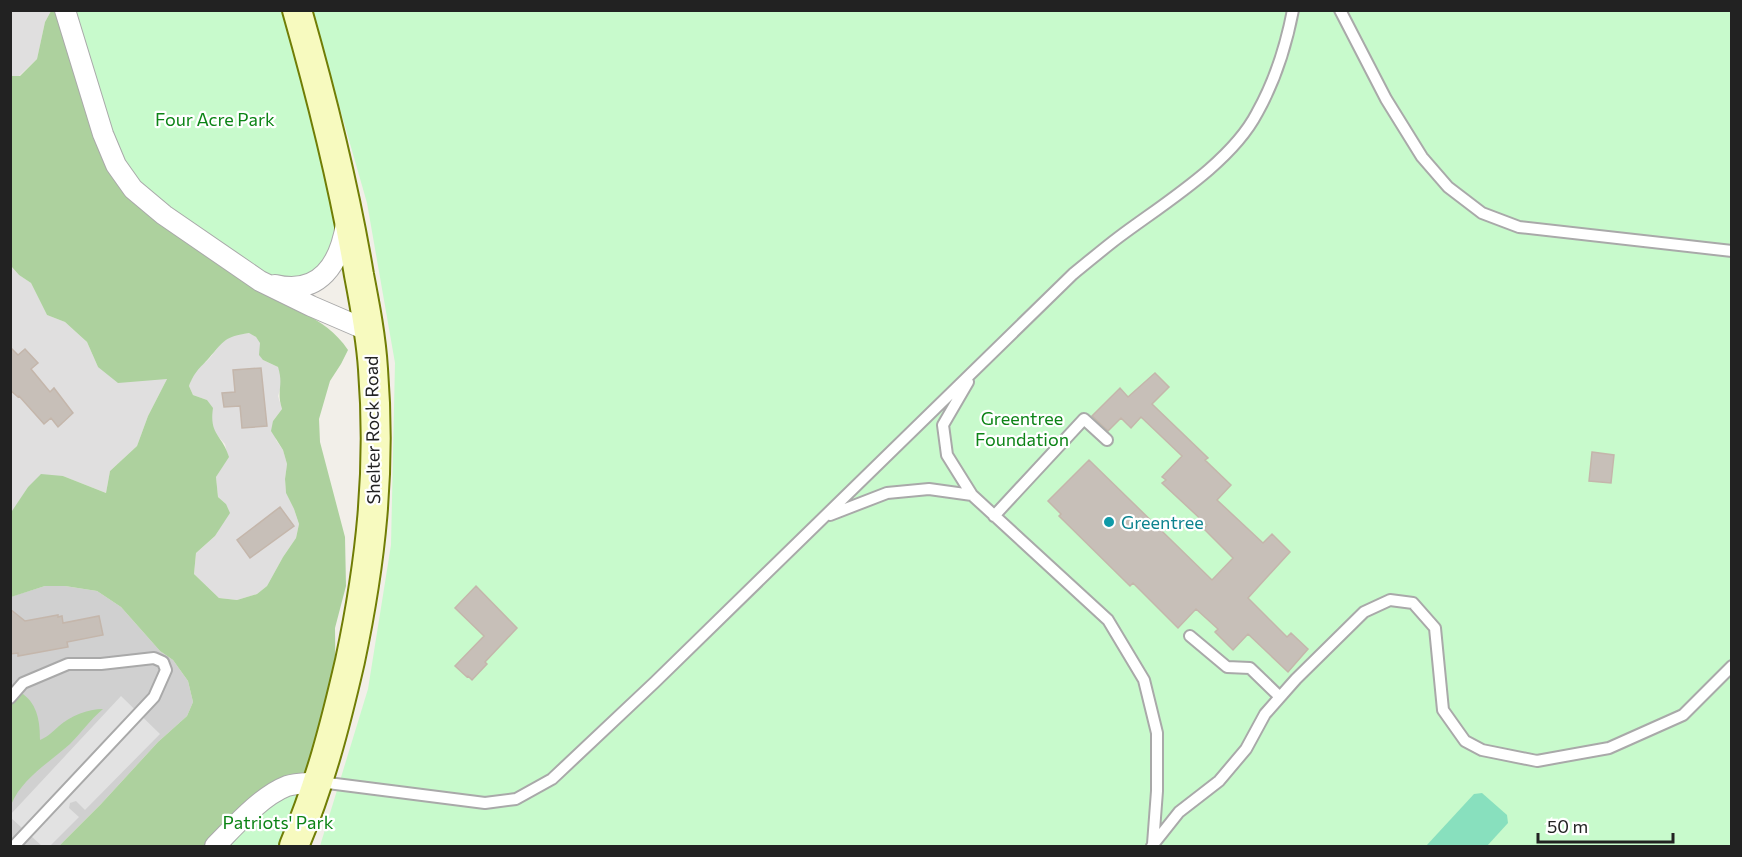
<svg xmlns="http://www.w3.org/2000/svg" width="1742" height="857" font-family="Commissioner,sans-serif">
<rect width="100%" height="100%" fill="#f2efe9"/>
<!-- residential -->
<path fill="#e0dfdf" d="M 11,11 L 51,11 L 45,22 L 37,59 L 19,76 L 11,76 Z
M 10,265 L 19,275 L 31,283 L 47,315 L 65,322 L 87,342 L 98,367 L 167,379 L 148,416 L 137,446 L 110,471 L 106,493 L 63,476 L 28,487 L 11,514 Z
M 250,333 L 256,337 L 261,343 L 263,360 L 278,367 L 283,380 L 278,396 L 282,409 L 273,421 L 276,440 L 283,450 L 287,464 L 285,479 L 286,493 L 294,509 L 299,524 L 296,538 L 283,557 L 267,586 L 257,594 L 237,600 L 219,598 L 194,574 L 196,553 L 215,536 L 221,526 L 226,504 L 218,497 L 216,477 L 228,457 L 225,444 L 214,432 L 207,400 L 193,395 L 189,386 L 194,372 L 209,359 L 222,342 L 233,335 Z"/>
<!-- religious -->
<path fill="#d0d0d0" d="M 45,586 L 65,586 L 97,591 L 121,607 L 160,651 L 173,660 L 188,681 L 193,702 L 187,716 L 158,742 L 101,804 L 59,846 L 11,846 L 10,597 Z"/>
<!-- forest -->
<path fill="#add19e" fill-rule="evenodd" d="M 51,11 L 113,11 L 302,312 C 321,322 336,332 348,350 L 341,364 L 330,381 L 319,419 L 320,442 L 345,537 L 346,586 L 335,628 L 336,725 L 319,782 L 215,846 L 59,846 L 101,804 L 158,742 L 187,716 L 193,702 L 188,681 L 173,660 L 160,651 L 121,607 L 97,591 L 65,586 L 45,586 L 11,597 L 10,514 L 28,487 L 41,474 L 63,476 L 106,493 L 110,471 L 137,446 L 148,416 L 167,379 L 118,383 L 98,367 L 87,342 L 65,322 L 47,315 L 31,283 L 19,275 L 11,266 L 11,76 L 20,76 L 37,59 L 45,22 ZM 249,333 L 256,337 L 260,343 L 259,355 L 263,360 L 278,367 C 284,386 276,390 282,409 L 273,421 L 271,431 L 283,450 L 287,464 L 285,479 L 286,493 L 294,509 L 299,524 L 296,538 L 283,557 L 267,586 L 257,594 L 237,600 L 219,598 L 194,574 L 196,553 L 215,536 L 230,513 L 226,504 L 218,497 L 216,477 L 229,457 C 222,434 209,435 213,408 L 207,400 L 193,395 L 189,386 C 195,371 199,369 209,358 C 225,340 224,337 249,333 Z
M 23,694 C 38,705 40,723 40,740 C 49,736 52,732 59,726 C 70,716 88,709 103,709 C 90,720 81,733 70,744 C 49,763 22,778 11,805 L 11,703 L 16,696 Z"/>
<!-- park -->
<path fill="#c8facc" d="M 65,11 L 297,11 L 346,201 L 337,258 L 285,287 L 133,189 Z
M 312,11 L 1731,11 L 1731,846 L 320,846 L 368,689 L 391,545 L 395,363 L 367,203 Z
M 319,782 L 294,846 L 215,846 L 272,794 Z"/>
<!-- pitch -->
<path fill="#88e0be" d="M 1482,793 L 1507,815 L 1508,823 L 1487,846 L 1426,846 L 1474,794 Z"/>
<!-- parking -->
<path fill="#e2e2e2" d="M 121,696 L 160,734 L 85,810 L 76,801 L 70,803 L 69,808 L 79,817 L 50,846 L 42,846 L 11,818 L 11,814 Z"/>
<!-- building -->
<path fill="#c7bfb8" stroke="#c4b6ab" stroke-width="1.5" d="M 10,347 L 18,355 L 25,349 L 38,363 L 31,369 L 50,392 L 54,388 L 73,413 L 58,427 L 51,418 L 44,424 L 19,396 L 18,397 L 10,390 Z
M 261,368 L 267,426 L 242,428 L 240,406 L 224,407 L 222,393 L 235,392 L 233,370 Z
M 1155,373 L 1169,387 L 1152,404 L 1208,458 L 1205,460 L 1231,485 L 1217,500 L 1263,543 L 1272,534 L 1290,552 L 1248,598 L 1287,637 L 1291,633 L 1308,649 L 1288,672 L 1248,634 L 1233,650 L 1215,632 L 1218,629 L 1196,609 L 1178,628 L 1133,583 L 1130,586 L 1059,516 L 1061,514 L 1048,501 L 1089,460 L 1212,580 L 1233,558 L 1204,529 L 1207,525 L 1162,483 L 1166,480 L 1162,477 L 1182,456 L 1141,417 L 1131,428 L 1121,418 L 1108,431 L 1092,416 L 1120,388 L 1128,397 Z
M 1592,452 L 1614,455 L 1611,483 L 1589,481 Z
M 280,507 L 294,526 L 250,558 L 237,540 Z
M 476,586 L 517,628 L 485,662 L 487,664 L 472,680 L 468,676 L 467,677 L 455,666 L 484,636 L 455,608 Z
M 10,609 L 25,621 L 58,615 L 58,617 L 62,616 L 63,623 L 99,616 L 103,635 L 67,642 L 68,647 L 18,656 L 18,653 L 10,654 Z"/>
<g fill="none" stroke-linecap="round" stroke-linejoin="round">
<defs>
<path id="lane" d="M 1340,10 L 1386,99 L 1422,157 L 1448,187 L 1482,213 L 1519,227 L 1732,251
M 968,382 L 943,425 L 947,455 L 972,495 L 1108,620 L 1144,680 L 1157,733 L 1157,791 L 1153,844
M 830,515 L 887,493 L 929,489 L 972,495
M 994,516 L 1084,419 L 1107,440
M 1190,636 L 1227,667 L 1250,668 L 1280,697
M 10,698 L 23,683 L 68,664 L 101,664 L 154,658 L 163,662 L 166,670 L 154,697 L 14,846
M 320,782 L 485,803 L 516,799 L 552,779 L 655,682 L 1073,274 C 1088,262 1103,249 1119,237 C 1163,204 1231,163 1257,113 C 1275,81 1286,46 1293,10
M 1152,846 L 1179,812 L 1219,781 L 1246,749 L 1265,714 L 1296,679 L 1364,612 L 1390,600 L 1413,603 L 1435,628 L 1443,710 L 1465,741 L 1482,750 L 1537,761 L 1609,748 L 1683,715 L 1732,666"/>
<path id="street" d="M 65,10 L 103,134 L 116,165 L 133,189 L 164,215 L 260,281 L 311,306 L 369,331
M 275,285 C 320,296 340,263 346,224
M 215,846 C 234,827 261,796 287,786 C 296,783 309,783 319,782"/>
<path id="secondary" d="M 294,846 C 320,784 335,726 350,661 C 371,562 381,470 373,369 C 371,337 365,306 359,275 C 344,185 322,98 297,10"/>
</defs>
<!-- lane casing -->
<use href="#lane" stroke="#a9a9a9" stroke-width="14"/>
<!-- street casing -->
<use href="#street" stroke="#a9a9a9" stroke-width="22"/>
<!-- secondary casing -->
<use href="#secondary" stroke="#707d05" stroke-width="32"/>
<!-- lane -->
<use href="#lane" stroke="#fff" stroke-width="10"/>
<!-- street -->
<use href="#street" stroke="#fff" stroke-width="20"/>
<!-- secondary -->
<use href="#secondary" stroke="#f7fabf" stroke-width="28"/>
</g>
<!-- markers -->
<circle fill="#0f9aa8" stroke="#fff" stroke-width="2" cx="1109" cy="522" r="6"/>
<g text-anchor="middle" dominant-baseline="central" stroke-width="4.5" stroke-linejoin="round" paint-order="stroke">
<!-- park labels -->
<g font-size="18" fill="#0c8416" stroke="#fff">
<text x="215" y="119">Four Acre Park</text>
<text x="1022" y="418">Greentree<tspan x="1022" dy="21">Foundation</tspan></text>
<text x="278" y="822">Patriots' Park</text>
</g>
<!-- street labels -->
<g font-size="18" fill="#222" stroke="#fff">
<text transform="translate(372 430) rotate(-91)">Shelter Rock Road</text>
</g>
<!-- culture labels -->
<g font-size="18" fill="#0d838f" stroke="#fff" text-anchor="start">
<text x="1121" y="522">Greentree</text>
</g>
</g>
<!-- border -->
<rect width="1742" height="857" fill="none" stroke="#222222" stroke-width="24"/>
<!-- scale -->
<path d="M1538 833v9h135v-9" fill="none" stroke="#222222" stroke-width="3"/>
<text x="1547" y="833" font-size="18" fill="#222222" stroke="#ffffff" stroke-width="4.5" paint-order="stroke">50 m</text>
</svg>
